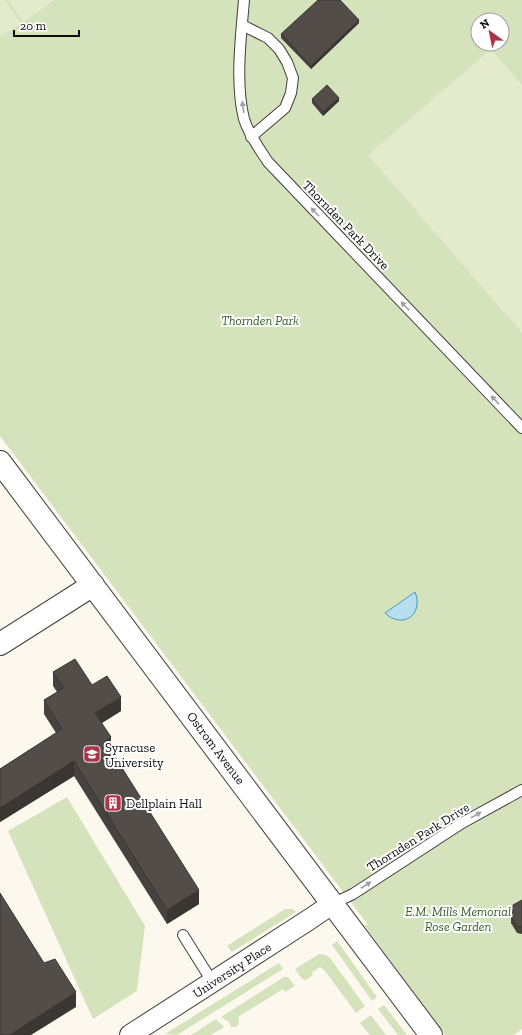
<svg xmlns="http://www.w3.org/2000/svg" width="522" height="1035" font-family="'Zilla Slab',serif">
<rect width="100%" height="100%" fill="#fdf8ee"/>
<!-- green -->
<path fill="#d4e3bb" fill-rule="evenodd" d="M 0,0 L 522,0 L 522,1029 L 514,1035 L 445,1035 L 364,925 L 368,925 L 0,436 ZM 478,20 L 502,20 L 502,44 L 478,44 Z
M 67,797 L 145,926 L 137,991 L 93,1019 L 8,831 Z
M 285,909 L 293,909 L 296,912 L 232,952 L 227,946 Z
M 337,941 L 377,997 L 372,1001 L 332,945 Z
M 319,954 L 326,955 L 330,958 L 365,1006 L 356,1013 L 325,971 L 320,967 L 312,972 L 313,975 L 306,980 L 302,979 L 295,969 Z
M 279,963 L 283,969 L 177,1035 L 165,1034 Z
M 284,977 L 288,977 L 295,986 L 285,992 L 283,989 L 238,1017 C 239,1022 240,1024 236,1027 L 231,1027 L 229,1022 L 221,1017 Z
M 384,1005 L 407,1035 L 398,1035 L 378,1009 Z
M 371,1015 L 386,1035 L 370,1035 L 360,1023 Z
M 216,1019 L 224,1027 L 211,1035 L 191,1035 Z"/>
<!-- pitch -->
<path fill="#e3ebcc" d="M 0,0 L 5,0 L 21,23 L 0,37 Z
M 8,0 L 55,0 L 23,22 Z
M 491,49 L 522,85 L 522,333 L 368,155 Z"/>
<!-- water -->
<path fill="#b8dfee" stroke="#4899bc" d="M 415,592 C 424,614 403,630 385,613 Z"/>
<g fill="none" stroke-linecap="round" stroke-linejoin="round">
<defs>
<path id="service" d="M 244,0 C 241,37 235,83 244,119 C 249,135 259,148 268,162 L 522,428
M 242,25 L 268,38 L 279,49 L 287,62 L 293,78 L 291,93 L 285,108 L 251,137
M 332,904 L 353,894 L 462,823 L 522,790
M 183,935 L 213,983"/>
<path id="minor" d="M 130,1035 L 310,919 L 332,904"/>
<path id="tertiary" d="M 0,462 L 431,1035
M 0,644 L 93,585"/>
</defs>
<!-- service casing -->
<use href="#service" stroke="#3f3f3f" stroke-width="12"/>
<!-- minor casing -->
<use href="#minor" stroke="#3f3f3f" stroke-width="22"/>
<!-- tertiary casing -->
<use href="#tertiary" stroke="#3f3f3f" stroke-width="24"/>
<!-- service -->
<use href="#service" stroke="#fff" stroke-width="10"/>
<!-- minor -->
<use href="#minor" stroke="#fff" stroke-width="20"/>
<!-- tertiary -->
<use href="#tertiary" stroke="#fff" stroke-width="22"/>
</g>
<!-- wall -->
<path fill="#474240" d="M 359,23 L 311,69 L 281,38 L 281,34 Z
M 312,99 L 339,101 L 323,116 L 312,103 Z
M 53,672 L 92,685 L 121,711 L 102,723 L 111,750 L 199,904 L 167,924 L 74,776 L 0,822 L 0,769 L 56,733 L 44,714 L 44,700 L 57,692 L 53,686 Z
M 522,900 L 522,934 L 517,933 L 511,923 L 511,917 Z"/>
<!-- shaded-wall -->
<path fill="#3a3634" d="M 359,20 L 359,23 L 311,69 L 311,66 Z
M 339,98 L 339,101 L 323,116 L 323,112 Z
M 121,697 L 121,711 L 95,727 L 95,713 Z
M 111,737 L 111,751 L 105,741 Z
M 74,761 L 74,776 L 0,822 L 0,808 Z
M 199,890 L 199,904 L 167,924 L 167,910 Z
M 76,992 L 76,1007 L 31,1035 L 9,1035 Z"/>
<!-- building -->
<path fill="#534d4a" stroke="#3a3634" d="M 318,0 L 340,0 L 359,20 L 311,66 L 281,34 Z
M 327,85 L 339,98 L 323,112 L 312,99 Z
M 75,659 L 92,685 L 107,676 L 121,697 L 95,713 L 111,737 L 105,741 L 199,890 L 167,910 L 74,761 L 0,808 L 0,769 L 62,729 L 44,700 L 64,688 L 53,672 Z
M 0,893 L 44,963 L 55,959 L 76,992 L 9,1035 L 0,1035 Z
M 522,900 L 522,927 L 517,926 L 511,917 L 513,905 Z"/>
<!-- one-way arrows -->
<defs><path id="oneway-solid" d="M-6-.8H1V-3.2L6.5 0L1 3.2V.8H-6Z"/></defs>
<g fill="#9e9e9e">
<use href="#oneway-solid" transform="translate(243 107) rotate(-98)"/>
<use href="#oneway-solid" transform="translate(315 212) rotate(-134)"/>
<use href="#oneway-solid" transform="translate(405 306) rotate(-134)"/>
<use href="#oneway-solid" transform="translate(495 400) rotate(-134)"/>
<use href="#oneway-solid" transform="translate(476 815) rotate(-29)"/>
<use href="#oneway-solid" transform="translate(366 885) rotate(-33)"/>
</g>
<!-- icons -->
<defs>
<symbol id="university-square" viewBox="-11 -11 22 22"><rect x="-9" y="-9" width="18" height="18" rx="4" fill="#ab3546" stroke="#fff"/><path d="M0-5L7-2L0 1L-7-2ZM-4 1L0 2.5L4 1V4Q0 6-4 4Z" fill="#fff"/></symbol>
<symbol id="building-square" viewBox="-11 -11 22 22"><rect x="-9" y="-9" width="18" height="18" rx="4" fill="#ab3546" stroke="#fff"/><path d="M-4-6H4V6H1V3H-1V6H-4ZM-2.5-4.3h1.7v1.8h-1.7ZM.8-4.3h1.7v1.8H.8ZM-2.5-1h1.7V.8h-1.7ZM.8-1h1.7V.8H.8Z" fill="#fff"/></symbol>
</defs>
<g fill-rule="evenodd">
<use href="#university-square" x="82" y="744" width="20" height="20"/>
<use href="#building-square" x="103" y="793" width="20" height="20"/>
</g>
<g text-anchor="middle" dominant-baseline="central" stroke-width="4" stroke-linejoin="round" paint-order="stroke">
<!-- street labels -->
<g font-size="13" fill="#0c0c0c" stroke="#fff">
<text transform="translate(346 225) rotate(46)">Thornden Park Drive</text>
<text transform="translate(216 748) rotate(53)">Ostrom Avenue</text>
<text transform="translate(418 837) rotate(-32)">Thornden Park Drive</text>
<text transform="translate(232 970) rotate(-33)">University Place</text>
</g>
<!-- park labels -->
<g font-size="13" font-style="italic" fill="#355c25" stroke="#fff">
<text x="260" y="320">Thornden Park</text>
<text x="458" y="911">E.M. Mills Memorial<tspan x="458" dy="15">Rose Garden</tspan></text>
</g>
<!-- poi labels -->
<g font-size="13" fill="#0c0c0c" stroke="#fff" text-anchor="start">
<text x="105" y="747">Syracuse<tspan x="105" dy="15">University</tspan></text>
<text x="126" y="803">Dellplain Hall</text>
</g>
</g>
<!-- north arrow -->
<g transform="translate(490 32) rotate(327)"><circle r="19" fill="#ffffff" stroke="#9e9e9e"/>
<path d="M0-3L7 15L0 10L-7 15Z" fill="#ab3546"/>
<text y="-6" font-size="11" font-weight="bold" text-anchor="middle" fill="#0c0c0c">N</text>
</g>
<!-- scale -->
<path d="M14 30v6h65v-6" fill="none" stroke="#0c0c0c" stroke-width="2"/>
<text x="20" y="30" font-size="12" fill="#0c0c0c" stroke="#ffffff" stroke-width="3" paint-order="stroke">20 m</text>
</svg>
